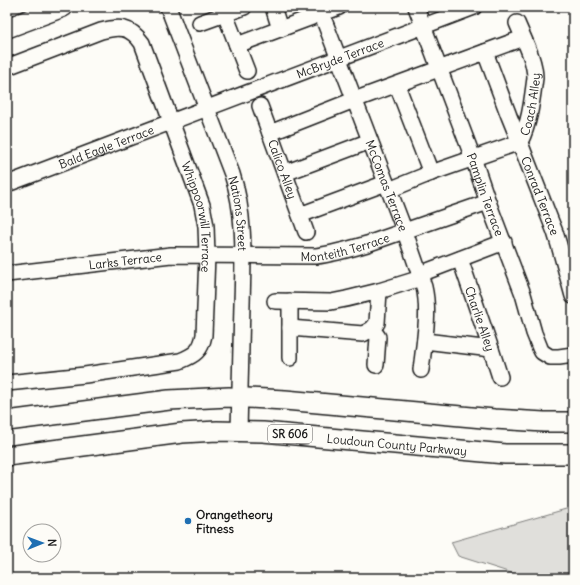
<svg xmlns="http://www.w3.org/2000/svg" width="580" height="585" font-family="Delius,sans-serif">
<rect width="100%" height="100%" fill="#fdfcf7"/>
<filter id="ink" filterUnits="userSpaceOnUse"><feTurbulence type="fractalNoise" baseFrequency=".025" numOctaves="2"/><feDisplacementMap in="SourceGraphic" scale="8" xChannelSelector="R" yChannelSelector="G"/><feConvolveMatrix kernelMatrix="1 2 1 2 8 2 1 2 1" color-interpolation-filters="sRGB"/></filter>
<g filter="url(#ink)">
<!-- green -->
<path fill="#e0dfdb" stroke="#7e7e7c" d="M 573,507 L 573,578 L 527,578 L 458,556 L 451,542 Z"/>
<g fill="none" stroke-linecap="round" stroke-linejoin="round">
<defs>
<g id="minor">
<path id="s1" d="M 168,7 L 232,174 C 246,216 243,261 242,304 C 241,346 240,389 239,431"/>
<path d="M 273,7 L 280,29"/>
<path id="s2" d="M 319,7 L 405,232 L 424,287 C 430,312 424,344 421,370"/>
<path id="s3" d="M 416,7 L 473,158 L 488,202 L 523,294 L 534,333 L 540,348 L 542,352 L 550,357 L 559,357 L 573,355"/>
<path d="M 225,14 L 244,7"/>
<path d="M 200,23 L 225,14 L 247,71"/>
<path d="M 237,45 L 280,29 L 339,7"/>
<path id="s4" d="M 485,52 L 509,116 L 522,148 L 555,232 L 559,245 L 573,296"/>
<path id="s5" d="M 7,67 L 101,31 C 119,26 130,26 142,43 L 202,205 L 206,226 L 207,255 L 204,335 C 201,351 195,355 180,361 L 85,375 L 7,383"/>
<path d="M 397,85 L 431,173"/>
<path id="s6" d="M 260,106 L 306,232"/>
<path d="M 270,133 L 354,100 L 523,38"/>
<path d="M 285,173 L 370,141"/>
<path id="s7" d="M 7,184 L 474,7"/>
<path id="s8" d="M 389,190 L 431,173 L 520,142 C 530,122 532,100 535,78 C 535,60 524,40 517,23"/>
<path d="M 300,215 L 386,183"/>
<path id="s9" d="M 460,259 L 491,349 L 500,377"/>
<path id="s10" d="M 7,274 L 171,255 L 316,256 C 333,254 350,249 367,244 L 488,202"/>
<path d="M 420,274 L 504,242"/>
<path d="M 275,301 L 331,302 L 346,299 L 379,291"/>
<path d="M 290,301 L 290,358"/>
<path d="M 290,328 L 363,334 L 372,329 L 377,323 L 379,291 L 421,278"/>
<path d="M 372,329 L 378,337 L 376,365"/>
<path d="M 425,341 L 491,349"/>
</g>
<g id="major">
<path d="M 7,28 L 63,7"/>
<path d="M 7,421 L 169,400 L 229,397 L 285,400 L 494,419 L 544,422 L 573,422"/>
<path id="s11" d="M 7,456 L 182,433 L 217,431 L 263,432 L 505,454 L 573,454"/>
</g>
</defs>
<!-- minor casing -->
<use href="#minor" stroke="#1c1c1c" stroke-width="18"/>
<!-- major casing -->
<use href="#major" stroke="#1c1c1c" stroke-width="22"/>
<!-- minor -->
<use href="#minor" stroke="#fdfcf7" stroke-width="15"/>
<!-- major -->
<use href="#major" stroke="#fdfcf7" stroke-width="19"/>
</g>
</g>
<!-- markers -->
<circle fill="#1f6fb2" stroke="#fdfcf7" stroke-width="1.5" cx="188" cy="521" r="4"/>
<g text-anchor="middle" dominant-baseline="central" stroke-width="3" stroke-linejoin="round" paint-order="stroke">
<!-- shield labels -->
<rect fill="#fdfcf7" stroke="#605f5e" stroke-width="1" x="268" y="425" width="44" height="18" rx="3"/>
<g font-size="11" font-weight="bold" fill="#1c1c1c">
<text x="290" y="434">SR 606</text>
</g>
<!-- street labels -->
<g font-size="12" fill="#1c1c1c" stroke="#fdfcf7">
<text stroke="none"><textPath href="#s7" startOffset="356">McBryde Terrace</textPath></text>
<text stroke="none"><textPath href="#s8" startOffset="179">Coach Alley</textPath></text>
<text stroke="none"><textPath href="#s7" startOffset="106">Bald Eagle Terrace</textPath></text>
<text stroke="none"><textPath href="#s6" startOffset="67">Calico Alley</textPath></text>
<text stroke="none"><textPath href="#s2" startOffset="191">McComas Terrace</textPath></text>
<text stroke="none"><textPath href="#s3" startOffset="200">Pamplin Terrace</textPath></text>
<text stroke="none"><textPath href="#s4" startOffset="154">Conrad Terrace</textPath></text>
<text stroke="none"><textPath href="#s1" startOffset="219">Nations Street</textPath></text>
<text stroke="none"><textPath href="#s5" startOffset="331">Whippoorwill Terrace</textPath></text>
<text stroke="none"><textPath href="#s10" startOffset="340">Monteith Terrace</textPath></text>
<text stroke="none"><textPath href="#s10" startOffset="119">Larks Terrace</textPath></text>
<text stroke="none"><textPath href="#s9" startOffset="63">Charlie Alley</textPath></text>
<text stroke="none"><textPath href="#s11" startOffset="392">Loudoun County Parkway</textPath></text>
</g>
<!-- poi labels -->
<g font-size="12" font-weight="bold" fill="#1c1c1c" stroke="#fdfcf7" text-anchor="start">
<text x="196" y="514">Orangetheory<tspan x="196" dy="14">Fitness</tspan></text>
</g>
</g>
<!-- margin -->
<rect width="580" height="585" fill="none" stroke="#fdfcf7" stroke-width="24"/>
<rect x="12" y="12" width="556" height="561" fill="none" stroke="#1c1c1c" stroke-width="1.5" filter="url(#ink)"/>
<!-- north arrow -->
<g transform="translate(42 543) rotate(89)"><circle r="19" fill="#fdfcf7" stroke="#a3a29f"/>
<path d="M0-3L7 15L0 10L-7 15Z" fill="#1f6fb2"/>
<text y="-6" font-size="11" font-weight="bold" text-anchor="middle" fill="#1c1c1c">N</text>
</g>
</svg>
